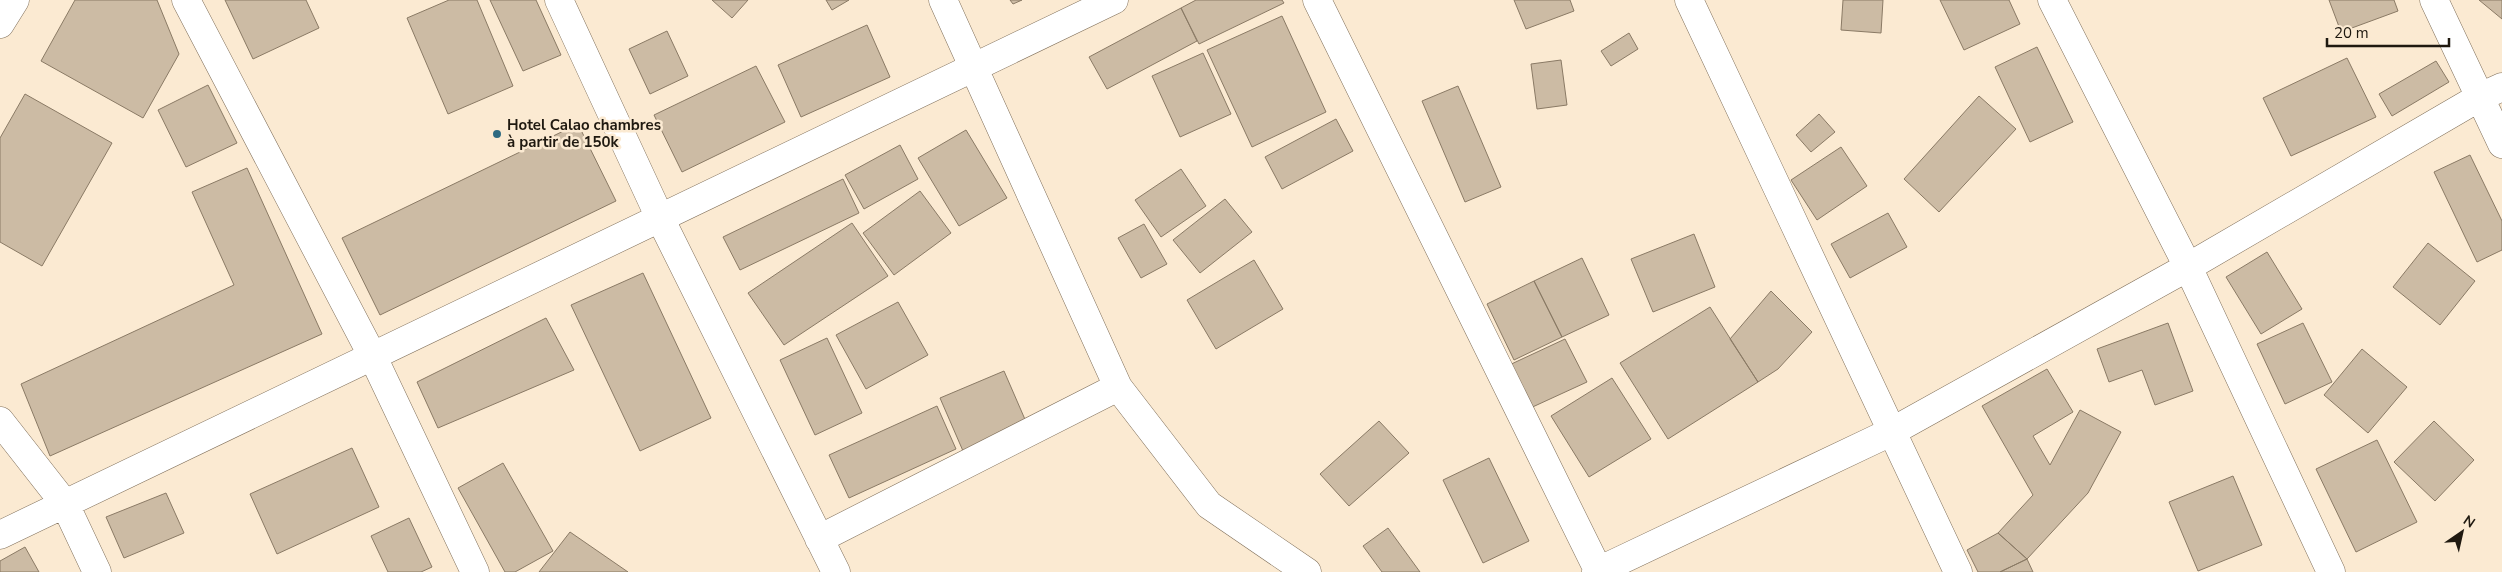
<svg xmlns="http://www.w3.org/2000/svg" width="2502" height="572" font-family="'Nunito Sans',sans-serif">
<rect width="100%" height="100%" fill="#fbead2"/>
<!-- building -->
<path fill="#ccbba4" stroke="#8a7a65" d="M 75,0 L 157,0 L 179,54 L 143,118 L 41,61 Z
M 225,0 L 306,0 L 319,28 L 253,59 Z
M 449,0 L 477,0 L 513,86 L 448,114 L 407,18 Z
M 490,0 L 536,0 L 561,55 L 523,71 Z
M 712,0 L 748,0 L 732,18 Z
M 826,0 L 849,0 L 832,10 Z
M 1010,0 L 1022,0 L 1013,4 Z
M 1196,0 L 1282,0 L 1284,3 L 1199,44 L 1181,8 Z
M 1514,0 L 1570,0 L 1574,11 L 1526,29 Z
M 1843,0 L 1883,0 L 1881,33 L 1841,30 Z
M 1940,0 L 2009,0 L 2020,24 L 1964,50 Z
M 2329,0 L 2394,0 L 2398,11 L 2341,32 Z
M 2479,0 L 2502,0 L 2502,19 Z
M 1181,8 L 1197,41 L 1107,89 L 1089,57 Z
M 1282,16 L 1326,112 L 1252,147 L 1207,50 Z
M 867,25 L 890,77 L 801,117 L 778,65 Z
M 667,31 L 688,76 L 650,94 L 629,49 Z
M 1629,33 L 1638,49 L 1611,66 L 1601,51 Z
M 2037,47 L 2073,122 L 2030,142 L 1995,67 Z
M 1203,53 L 1231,114 L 1180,137 L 1152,76 Z
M 2347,58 L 2376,117 L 2291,156 L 2263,98 Z
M 1561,60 L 1567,105 L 1537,109 L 1531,64 Z
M 2436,61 L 2449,82 L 2392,116 L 2379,94 Z
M 756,66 L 785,122 L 682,172 L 654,115 Z
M 208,85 L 237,143 L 186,167 L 158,110 Z
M 1458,86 L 1501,187 L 1465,202 L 1422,101 Z
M 25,94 L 112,143 L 42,266 L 0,242 L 0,138 Z
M 1979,96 L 2016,129 L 1939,212 L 1904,179 Z
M 1819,114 L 1835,132 L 1811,152 L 1796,135 Z
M 1336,119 L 1353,151 L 1282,189 L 1265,157 Z
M 578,124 L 616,201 L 380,315 L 342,238 Z
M 966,130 L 1007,198 L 959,226 L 918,158 Z
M 900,145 L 918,179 L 864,209 L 845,175 Z
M 1841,147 L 1867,186 L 1817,220 L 1791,180 Z
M 2470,155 L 2502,221 L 2502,250 L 2477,262 L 2434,172 Z
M 247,168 L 322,334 L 50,456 L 21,384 L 234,285 L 192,192 Z
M 1181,169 L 1206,206 L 1161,237 L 1135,200 Z
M 843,179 L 859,213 L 740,270 L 723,237 Z
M 920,191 L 951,233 L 894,275 L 863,233 Z
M 1225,199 L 1252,232 L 1200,273 L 1173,240 Z
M 1888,213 L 1907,247 L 1850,278 L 1831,244 Z
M 852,223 L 888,276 L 784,345 L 748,293 Z
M 1144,224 L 1167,264 L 1141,278 L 1118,238 Z
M 1694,234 L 1715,287 L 1653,312 L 1631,259 Z
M 2428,243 L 2475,281 L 2440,325 L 2393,287 Z
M 2267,252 L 2302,309 L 2261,334 L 2226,277 Z
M 1582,258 L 1609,315 L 1562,337 L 1534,281 Z
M 1254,260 L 1283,309 L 1216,349 L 1187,300 Z
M 643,273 L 711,418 L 640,451 L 571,305 Z
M 1534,281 L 1562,337 L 1514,360 L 1487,304 Z
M 1771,291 L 1812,332 L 1778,369 L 1758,382 L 1730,339 Z
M 898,302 L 928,355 L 866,389 L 836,335 Z
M 1710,307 L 1758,382 L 1668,439 L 1620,363 Z
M 546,318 L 574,370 L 438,428 L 417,382 Z
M 2168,323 L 2193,391 L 2155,405 L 2142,370 L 2109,382 L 2097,349 Z
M 2303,323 L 2332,382 L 2285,404 L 2257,344 Z
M 827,338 L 862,413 L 815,435 L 780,360 Z
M 1565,339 L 1587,382 L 1526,410 L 1505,367 Z
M 2362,349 L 2407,387 L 2368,433 L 2324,395 Z
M 2047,369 L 2073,412 L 2033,436 L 2050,465 L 2080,410 L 2121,432 L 2088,493 L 2027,559 L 1998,533 L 2033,495 L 1982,406 Z
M 1004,371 L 1027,424 L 963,451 L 940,398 Z
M 1612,378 L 1651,439 L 1589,477 L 1551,416 Z
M 937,406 L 956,449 L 849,498 L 829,455 Z
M 1379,421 L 1409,453 L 1349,506 L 1320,474 Z
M 2434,421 L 2474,460 L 2435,501 L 2394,462 Z
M 2377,440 L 2417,522 L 2356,552 L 2316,469 Z
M 352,448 L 379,507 L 277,554 L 250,494 Z
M 1489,458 L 1529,541 L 1483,563 L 1443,480 Z
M 503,463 L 553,551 L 515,572 L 505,572 L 458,488 Z
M 2233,476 L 2262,545 L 2198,571 L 2169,502 Z
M 166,493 L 184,533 L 124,558 L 106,517 Z
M 409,518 L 432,567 L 421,572 L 388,572 L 371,536 Z
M 1388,528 L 1420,572 L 1382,572 L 1363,546 Z
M 570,532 L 628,572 L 539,572 Z
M 1998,533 L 2027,559 L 2000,572 L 1978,572 L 1967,550 Z
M 25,547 L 39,572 L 0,572 L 0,561 Z
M 2027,559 L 2033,572 L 2000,572 Z"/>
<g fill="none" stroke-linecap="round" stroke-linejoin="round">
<defs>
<path id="street" d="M 186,0 L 373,357 L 475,572
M 559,0 L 660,218 L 836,572
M 943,0 L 1118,387 L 1209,505 L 1307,572
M 1317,0 L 1599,572
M 1689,0 L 1958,572
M 2052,0 L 2188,267 L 2331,572
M 2434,0 L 2502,144
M 0,421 L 65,504 L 97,572
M 0,535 L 1114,0
M 819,539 L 1118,387
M 1596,572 L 1891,432 L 2188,267 L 2480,97 L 2502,87"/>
<path id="secondary" d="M 0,24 L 15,0"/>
</defs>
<!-- street casing -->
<use href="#street" stroke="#80705b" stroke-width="29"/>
<!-- secondary casing -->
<use href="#secondary" stroke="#80705b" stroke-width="29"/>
<!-- street -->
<use href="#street" stroke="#fff" stroke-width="28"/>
<!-- secondary -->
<use href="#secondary" stroke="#fff" stroke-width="28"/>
</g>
<!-- markers -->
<circle fill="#2e6a81" stroke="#fbead2" stroke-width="2" cx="497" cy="134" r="5"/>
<g text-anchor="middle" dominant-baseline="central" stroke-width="5" stroke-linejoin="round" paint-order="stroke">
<!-- poi labels -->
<g font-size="15" font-weight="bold" fill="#1f1910" stroke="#fbead2" text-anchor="start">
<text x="507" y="125">Hotel Calao chambres<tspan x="507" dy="17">à partir de 150k</tspan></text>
</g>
</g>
<!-- north arrow -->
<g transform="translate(2462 532) rotate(34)" stroke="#fbead2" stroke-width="4" paint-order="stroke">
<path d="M0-4L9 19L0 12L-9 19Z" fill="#1f1910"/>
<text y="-8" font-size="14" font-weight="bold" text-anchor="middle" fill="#1f1910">N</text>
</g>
<!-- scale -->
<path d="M2327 38v8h122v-8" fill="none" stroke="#1f1910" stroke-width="2.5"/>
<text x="2334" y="38" font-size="15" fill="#1f1910" stroke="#fbead2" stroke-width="4" paint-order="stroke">20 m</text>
</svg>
